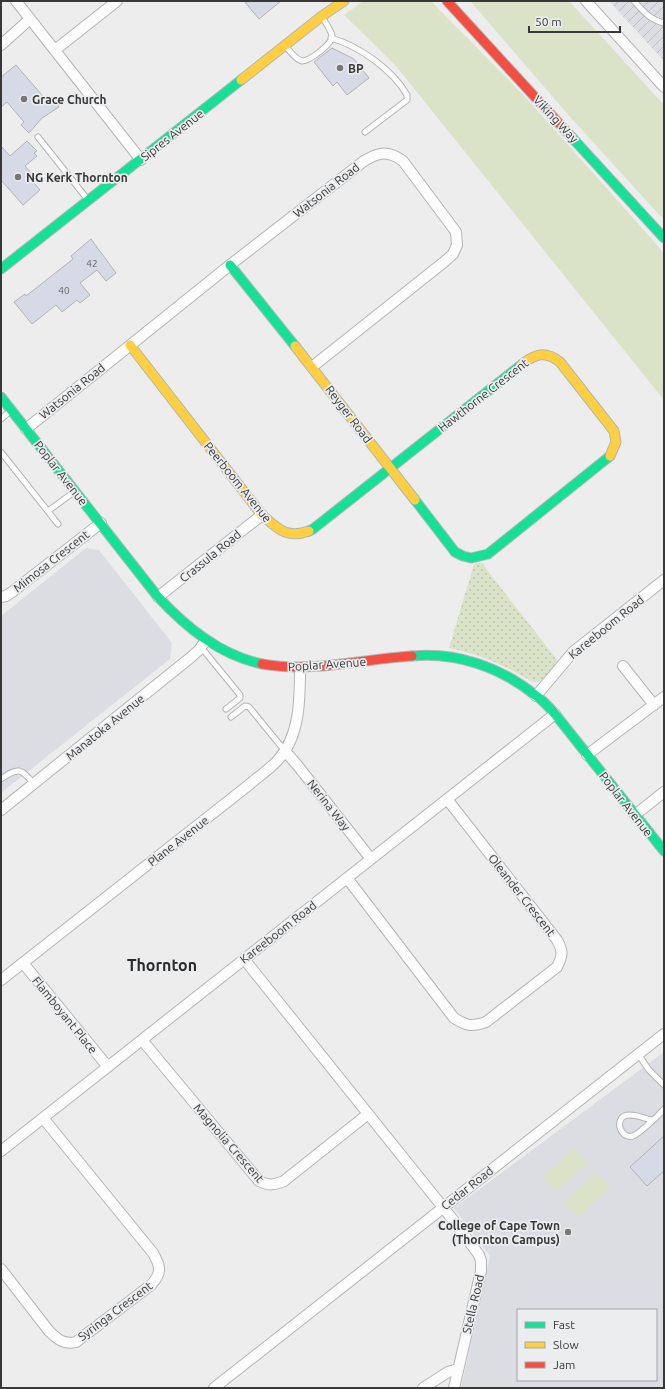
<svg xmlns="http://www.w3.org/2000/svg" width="665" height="1389" font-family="Ubuntu,sans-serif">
<defs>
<pattern id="industrial-furrows" width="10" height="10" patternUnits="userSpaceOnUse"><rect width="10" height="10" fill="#dbdde2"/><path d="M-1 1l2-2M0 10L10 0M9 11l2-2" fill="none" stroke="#bdbec3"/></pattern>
<pattern id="park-dots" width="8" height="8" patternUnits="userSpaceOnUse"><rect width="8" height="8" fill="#dae3c7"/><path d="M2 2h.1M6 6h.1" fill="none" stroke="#bcc4ac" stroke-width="1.8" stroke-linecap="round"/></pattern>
</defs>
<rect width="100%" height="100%" fill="#ededee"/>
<!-- built -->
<path fill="#dbdde2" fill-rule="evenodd" d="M 86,548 L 99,550 L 172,643 L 170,659 L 1,793 L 1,616 Z
M 664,1052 L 664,1388 L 461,1388 L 490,1256 L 454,1208 ZM 518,1310 L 656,1310 L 656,1380 L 518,1380 Z"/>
<!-- industrial -->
<path fill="url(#industrial-furrows)" d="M 609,1 L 664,1 L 664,61 Z"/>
<!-- grass -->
<path fill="#dae3c7" d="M 363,1 L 431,1 L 529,101 L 664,253 L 664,400 L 396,66 L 344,15 Z
M 470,1 L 569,1 L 664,105 L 664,220 L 571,118 Z
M 575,1148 L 588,1163 L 556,1191 L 543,1177 Z
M 596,1173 L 610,1188 L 578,1217 L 564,1202 Z"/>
<!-- park -->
<path fill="url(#park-dots)" d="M 483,563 L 487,570 L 558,661 L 541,681 L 534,682 L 531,681 C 505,665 479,654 449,648 L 474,564 Z"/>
<!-- building -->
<path fill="#d5dae6" stroke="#b3b3b3" d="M 244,1 L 281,1 L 259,19 Z
M 332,48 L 354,59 L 369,78 L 347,95 L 337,82 L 333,86 L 314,62 Z
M 16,65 L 47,101 L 52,97 L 59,107 L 42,118 L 29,133 L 21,125 L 24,122 L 7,102 L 1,107 L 1,77 Z
M 27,141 L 37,151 L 34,153 L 37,156 L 25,166 L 37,180 L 34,183 L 40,190 L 23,205 L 1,180 L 1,146 L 10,156 Z
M 91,239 L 116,273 L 106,281 L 97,270 L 80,283 L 90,295 L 80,303 L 77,300 L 62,312 L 56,305 L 32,324 L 14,302 L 25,294 L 26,296 L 73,259 L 71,256 Z
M 664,1136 L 664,1171 L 647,1186 L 630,1167 Z"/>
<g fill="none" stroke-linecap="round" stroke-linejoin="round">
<defs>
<path id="lane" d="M 634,1 C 643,11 650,20 664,23
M 331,38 C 359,46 393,70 407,95 L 407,100 L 365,132
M 286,47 C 290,51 296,60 302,61 C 310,61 333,43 332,36 C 331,30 325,22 322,17
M 38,137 L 88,200
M 1,419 L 9,412
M 1,452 L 58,524
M 48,511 L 74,492
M 201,647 L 240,695 L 240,698 L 226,709
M 231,717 L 245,706 L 249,707 L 285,751
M 1,779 C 18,767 21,768 34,784
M 638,1054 L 649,1070 L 664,1085
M 651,1120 C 644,1118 637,1115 630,1115 C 613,1114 619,1140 633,1136 C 640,1133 659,1115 664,1109"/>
<path id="street" d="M 16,1 L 141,160
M 586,1 L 664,87
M 1,45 L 30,19
M 55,50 L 117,1
M 26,429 L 230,265 L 364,161 C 379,152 388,150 403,161 L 456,232 L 457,245 L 453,254 L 444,262 L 312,367
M 1,597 L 6,596 L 12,592 L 101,523
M 158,597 L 262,515
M 623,666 L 654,705
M 536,696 L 573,652 L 664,580
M 285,751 L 298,766 L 371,859
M 587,755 L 664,697
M 1,810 L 190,658 L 199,650 L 206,640
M 635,815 L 664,792
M 347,878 L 454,1018 C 467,1026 471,1027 486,1022 L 557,967 C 563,955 563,951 557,940 L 447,799
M 244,959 L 454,1221 L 479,1255 L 481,1261 L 481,1271 L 454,1388
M 23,963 L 108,1067
M 1,980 L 250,784 C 259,776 270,769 278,760 C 300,736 300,699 300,668
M 142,1040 L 259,1181 C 269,1186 274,1185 284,1181 L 368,1114
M 1,1151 L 555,714
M 1,1269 L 49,1331 C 57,1339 64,1345 76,1342 L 151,1285 C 162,1273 161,1267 153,1253 L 43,1118
M 214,1388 L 664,1034
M 423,1388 L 448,1372 L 458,1369"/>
<path id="fast" d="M 566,131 L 664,238
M 230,265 L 295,346
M 1,269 L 241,80
M 1,397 L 158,597 C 187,628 220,655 262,664
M 415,500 L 455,552 L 463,556 L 471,558 L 488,554 L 610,456
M 309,531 L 313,529 L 521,365
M 412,656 C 457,652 500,667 535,695 C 543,700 549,707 555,714 L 664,851"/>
<path id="slow" d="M 241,80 L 322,16 L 344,1
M 130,345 L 262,515 C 278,529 287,539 309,531
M 295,346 L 415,500
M 521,365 C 535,354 545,350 560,362 L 614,431 L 616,442 L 610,456"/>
<path id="jam" d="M 447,1 L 566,131
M 262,664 C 313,673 362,659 412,656"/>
</defs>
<!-- lane casing -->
<use href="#lane" stroke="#b5b5b5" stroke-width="7"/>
<!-- street casing -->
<use href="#street" stroke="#b5b5b5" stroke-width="12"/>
<!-- fast casing -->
<use href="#fast" stroke="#b5b5b5" stroke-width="11"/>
<!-- slow casing -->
<use href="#slow" stroke="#b5b5b5" stroke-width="11"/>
<!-- jam casing -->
<use href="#jam" stroke="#b5b5b5" stroke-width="11"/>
<!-- lane -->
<use href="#lane" stroke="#fcfcfc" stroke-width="5"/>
<!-- street -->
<use href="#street" stroke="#fcfcfc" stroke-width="10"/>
<!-- fast -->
<use href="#fast" stroke="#16e098" stroke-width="9"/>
<!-- slow -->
<use href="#slow" stroke="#ffcf43" stroke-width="9"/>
<!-- jam -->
<use href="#jam" stroke="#f24e42" stroke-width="9"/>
</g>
<!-- markers -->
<g fill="#777778" stroke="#ecedef" stroke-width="1.5">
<circle cx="340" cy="68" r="4"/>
<circle cx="24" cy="99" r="4"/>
<circle cx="18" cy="177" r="4"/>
<circle cx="568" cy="1232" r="4"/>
</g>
<g text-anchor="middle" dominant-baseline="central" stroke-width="3.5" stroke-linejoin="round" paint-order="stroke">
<!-- number labels -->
<g font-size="10" fill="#5f6064">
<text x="92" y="263">42</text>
<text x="64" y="290">40</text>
</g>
<!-- poi labels -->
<g font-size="12" font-weight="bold" fill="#383839" stroke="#ecedef" text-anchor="start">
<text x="348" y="68">BP</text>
<text x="32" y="99">Grace Church</text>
<text x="26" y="177">NG Kerk Thornton</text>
<text x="560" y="1225" text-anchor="end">College of Cape Town<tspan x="560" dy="14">(Thornton Campus)</tspan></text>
</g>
<!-- street labels -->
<g font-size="12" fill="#383839" stroke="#ecedef">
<text transform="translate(556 119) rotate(47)">Viking Way</text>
<text transform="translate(172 135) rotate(-38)">Sipres Avenue</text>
<text transform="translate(326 190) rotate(-38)">Watsonia Road</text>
<text transform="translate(72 391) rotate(-39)">Watsonia Road</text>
<text transform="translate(483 395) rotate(-38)">Hawthorne Crescent</text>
<text transform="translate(349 414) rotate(53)">Reyger Road</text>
<text transform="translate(61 473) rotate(52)">Poplar Avenue</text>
<text transform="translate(238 482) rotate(51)">Peerboom Avenue</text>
<text transform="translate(210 556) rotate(-39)">Crassula Road</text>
<text transform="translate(51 561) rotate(-38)">Mimosa Crescent</text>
<text transform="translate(606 627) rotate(-39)">Kareeboom Road</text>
<text transform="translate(327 664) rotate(-4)">Poplar Avenue</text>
<text transform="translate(105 727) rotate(-39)">Manatoka Avenue</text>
<text transform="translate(626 804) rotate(52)">Poplar Avenue</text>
<text transform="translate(329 805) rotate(52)">Nerina Way</text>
<text transform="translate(178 841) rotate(-38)">Plane Avenue</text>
<text transform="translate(522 895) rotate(52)">Oleander Crescent</text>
<text transform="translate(278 932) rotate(-38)">Kareeboom Road</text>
<text transform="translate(65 1015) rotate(51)">Flamboyant Place</text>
<text transform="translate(229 1143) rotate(49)">Magnolia Crescent</text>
<text transform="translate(467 1188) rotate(-38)">Cedar Road</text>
<text transform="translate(473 1304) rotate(-77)">Stella Road</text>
<text transform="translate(115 1311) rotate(-37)">Syringa Crescent</text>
</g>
<!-- district labels -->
<g font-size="16" font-weight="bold" fill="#292a2b" stroke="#ecedef">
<text x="162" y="965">Thornton</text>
</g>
</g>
<!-- border -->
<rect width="665" height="1389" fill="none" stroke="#383839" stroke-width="4"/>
<!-- legend -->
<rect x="517" y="1309" width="140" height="72" fill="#ecedef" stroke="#a4a5a6"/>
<rect x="525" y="1322" width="20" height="6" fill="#16e098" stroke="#a4a5a6"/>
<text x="553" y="1329" font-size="12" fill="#383839">Fast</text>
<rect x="525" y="1342" width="20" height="6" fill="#ffcf43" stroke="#a4a5a6"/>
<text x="553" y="1349" font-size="12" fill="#383839">Slow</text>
<rect x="525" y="1362" width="20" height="6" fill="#f24e42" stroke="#a4a5a6"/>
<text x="553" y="1369" font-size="12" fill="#383839">Jam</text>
<!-- scale -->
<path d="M529 26v6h91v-6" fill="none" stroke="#383839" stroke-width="2"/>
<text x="535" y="26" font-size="12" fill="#383839" stroke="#ecedef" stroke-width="3" paint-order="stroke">50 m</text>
</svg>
